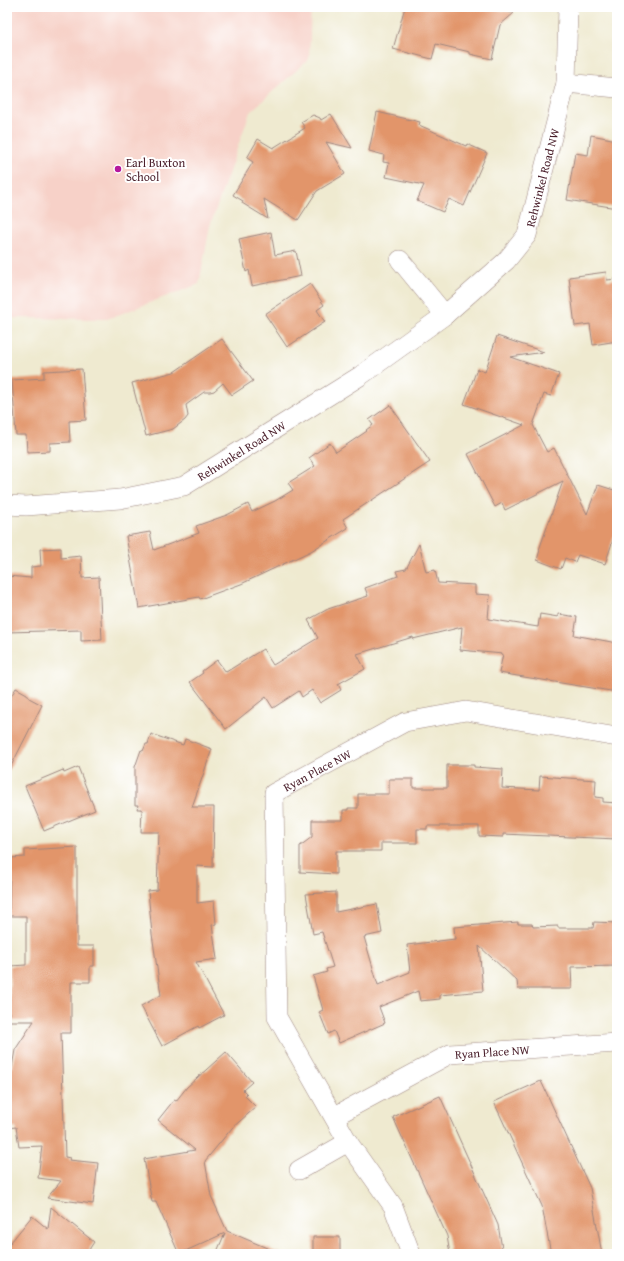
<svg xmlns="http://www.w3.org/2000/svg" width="624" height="1261" font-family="'Gentium Book Plus',serif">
<rect width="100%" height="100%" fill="#fff"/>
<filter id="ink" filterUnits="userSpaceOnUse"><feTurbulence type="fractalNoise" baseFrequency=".025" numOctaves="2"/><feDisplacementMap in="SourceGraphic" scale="8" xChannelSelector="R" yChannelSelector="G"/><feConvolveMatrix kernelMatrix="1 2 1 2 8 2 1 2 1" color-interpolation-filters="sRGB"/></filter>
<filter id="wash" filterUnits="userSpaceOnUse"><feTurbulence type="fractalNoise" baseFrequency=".012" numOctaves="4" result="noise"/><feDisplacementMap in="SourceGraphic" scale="16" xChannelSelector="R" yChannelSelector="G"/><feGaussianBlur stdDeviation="0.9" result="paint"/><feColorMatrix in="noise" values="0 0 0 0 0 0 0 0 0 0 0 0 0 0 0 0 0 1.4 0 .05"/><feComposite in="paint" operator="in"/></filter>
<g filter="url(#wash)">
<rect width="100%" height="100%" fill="#efead0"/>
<!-- built -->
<path fill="#f7d1c8" d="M 7,7 L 311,7 L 309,59 L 250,112 L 210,226 L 199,284 L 107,319 L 7,318 Z"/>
<g id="blocks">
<!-- building -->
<path fill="#e2956a" d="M 405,7 L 485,7 L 514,13 L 500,25 L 492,59 L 470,54 L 470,52 L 436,44 L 432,59 L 393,49 Z
M 377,112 L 420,122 L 419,125 L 466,146 L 467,144 L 487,153 L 464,206 L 449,199 L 443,212 L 417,201 L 424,185 L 386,177 L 389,163 L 383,162 L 384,155 L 369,151 Z
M 331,114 L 352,148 L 326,142 L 345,174 L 317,191 L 298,220 L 264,199 L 268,219 L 242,203 L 243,201 L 233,195 L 253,162 L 247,158 L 258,139 L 273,148 L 305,128 L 301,122 L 313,115 L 320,118 L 321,120 Z
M 591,135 L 617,140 L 617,208 L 567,200 L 575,153 L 588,155 Z
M 271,232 L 275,255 L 296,251 L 301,276 L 252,286 L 249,270 L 246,272 L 239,239 Z
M 606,272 L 607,280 L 617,279 L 617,341 L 593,345 L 590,324 L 575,326 L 569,277 Z
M 310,284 L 324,305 L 317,310 L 325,322 L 287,347 L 265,314 Z
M 497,336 L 544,352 L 510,357 L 559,374 L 551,396 L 544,394 L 533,425 L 547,452 L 554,448 L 587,514 L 598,485 L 617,491 L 617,528 L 605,564 L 578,555 L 575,562 L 565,558 L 561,569 L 537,560 L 540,550 L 539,550 L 563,481 L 505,510 L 502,503 L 495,507 L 468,454 L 524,425 L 464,404 L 477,369 L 485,372 Z
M 222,339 L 253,381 L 232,395 L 223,383 L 214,391 L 210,392 L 204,392 L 186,405 L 188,416 L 185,420 L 173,429 L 146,436 L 132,383 L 174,372 Z
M 82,369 L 86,420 L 69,421 L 70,442 L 50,443 L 50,451 L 27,452 L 26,435 L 16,435 L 12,380 L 44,378 L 44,371 Z
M 390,405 L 430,462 L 343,519 L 348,528 L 311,551 L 241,584 L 200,599 L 199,597 L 139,608 L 126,536 L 150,532 L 154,550 L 199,533 L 196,526 L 227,515 L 248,504 L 252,512 L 275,501 L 293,490 L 288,483 L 315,466 L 309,458 L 330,443 L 336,452 L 367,431 L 366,430 L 373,425 L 369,420 Z
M 419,544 L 426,572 L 435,570 L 438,583 L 475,585 L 475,594 L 490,595 L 488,619 L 538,627 L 540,614 L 558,617 L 558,614 L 577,617 L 574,635 L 617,643 L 617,692 L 499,673 L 503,654 L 460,650 L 462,627 L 413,639 L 413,637 L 357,654 L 365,669 L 338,684 L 341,690 L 320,703 L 312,690 L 302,697 L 299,691 L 273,708 L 266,697 L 226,729 L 190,682 L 203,673 L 202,671 L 217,660 L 226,672 L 263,649 L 273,665 L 318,638 L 308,620 L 328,609 L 368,596 L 365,588 L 398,576 L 396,571 L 406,569 Z
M 61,548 L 61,558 L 81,556 L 82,578 L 99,577 L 102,640 L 81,641 L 81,630 L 7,632 L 7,576 L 31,578 L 31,567 L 41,566 L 40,549 Z
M 16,688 L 27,694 L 29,698 L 42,705 L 7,774 L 7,703 Z
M 151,734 L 183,745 L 185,739 L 212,749 L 192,807 L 214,807 L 213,867 L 197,866 L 197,903 L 214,901 L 216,924 L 212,925 L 217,959 L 196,962 L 224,1015 L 199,1028 L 198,1026 L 162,1046 L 141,1006 L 161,995 L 152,934 L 148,891 L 157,890 L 159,832 L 141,832 L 142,809 L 137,809 L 138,805 L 135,805 L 135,767 L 141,750 L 143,751 L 146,744 L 148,744 Z
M 447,765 L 474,765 L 474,767 L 503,769 L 502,788 L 539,790 L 540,776 L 596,780 L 595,797 L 603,798 L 603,802 L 617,803 L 617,839 L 503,834 L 503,837 L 479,836 L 479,826 L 427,826 L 427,829 L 417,829 L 417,843 L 381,843 L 381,851 L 336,851 L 336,874 L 300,872 L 300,846 L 312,837 L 312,820 L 343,820 L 343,810 L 348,810 L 348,808 L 358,808 L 358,794 L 389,794 L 389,779 L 413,779 L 413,788 L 447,788 Z
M 78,767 L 95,810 L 44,831 L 25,786 L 63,770 L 64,773 Z
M 77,847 L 77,946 L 94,946 L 94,966 L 90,966 L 90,982 L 71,982 L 71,1033 L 61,1033 L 65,1157 L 70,1158 L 69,1160 L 98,1163 L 93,1204 L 47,1198 L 61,1181 L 38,1178 L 42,1146 L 19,1147 L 16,1127 L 8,1128 L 7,1067 L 12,1067 L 15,1050 L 34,1021 L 9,1021 L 10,966 L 26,965 L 26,916 L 9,916 L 10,858 L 25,857 L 25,850 Z
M 336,892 L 336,912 L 377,904 L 382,933 L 364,937 L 378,985 L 410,972 L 407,945 L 455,939 L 454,927 L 518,922 L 518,924 L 532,924 L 533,927 L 558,926 L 558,928 L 593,928 L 594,922 L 617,923 L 617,966 L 571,967 L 572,989 L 518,989 L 517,981 L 479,946 L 483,991 L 440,995 L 440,999 L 420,1001 L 418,991 L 379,1007 L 385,1023 L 339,1043 L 334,1031 L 328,1034 L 319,1012 L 323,1010 L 313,976 L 327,972 L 326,969 L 333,967 L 322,932 L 313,934 L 306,894 Z
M 226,1052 L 252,1082 L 243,1090 L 247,1094 L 245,1096 L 256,1107 L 232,1128 L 205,1161 L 211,1196 L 227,1231 L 281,1254 L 216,1254 L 225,1233 L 179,1254 L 156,1202 L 152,1202 L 144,1159 L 195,1150 L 158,1120 L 174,1100 L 176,1101 L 187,1087 Z
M 541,1081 L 590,1188 L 602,1254 L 551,1254 L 542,1206 L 494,1102 Z
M 440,1096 L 498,1225 L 503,1254 L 450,1254 L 447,1236 L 393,1117 Z
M 51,1207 L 94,1242 L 90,1248 L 89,1254 L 7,1254 L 7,1247 L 32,1216 L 48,1229 Z
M 313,1237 L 340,1237 L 340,1254 L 313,1254 Z"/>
</g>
</g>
<g filter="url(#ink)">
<use href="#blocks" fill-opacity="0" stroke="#9c847e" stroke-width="1"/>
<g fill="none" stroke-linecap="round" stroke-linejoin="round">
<defs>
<g id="minor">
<path d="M 566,83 L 617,88"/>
<path d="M 400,260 L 445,315"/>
<path id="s1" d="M 7,505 L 26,506 L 120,499 L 184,486 L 360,376 L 445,315 L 506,261 L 527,235 L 566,83 L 568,7"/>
<path id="s2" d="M 335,1116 L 450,1054 L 617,1043"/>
<path d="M 299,1170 L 348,1142"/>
<path id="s3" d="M 411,1254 L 393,1206 L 348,1142 L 277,1017 L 274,793 L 405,722 L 466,711 L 617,737"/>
</g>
</defs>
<!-- minor casing -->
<use href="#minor" stroke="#9c847e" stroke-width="20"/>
<!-- minor -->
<use href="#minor" stroke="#fff" stroke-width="19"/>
</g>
</g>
<!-- markers -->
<circle fill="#b5179e" stroke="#fff" stroke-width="1.5" cx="118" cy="169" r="4"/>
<g text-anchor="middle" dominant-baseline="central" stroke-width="4" stroke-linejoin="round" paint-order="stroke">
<!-- poi labels -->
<g font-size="12" fill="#4a1f2b" stroke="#fff" text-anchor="start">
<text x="126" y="162">Earl Buxton<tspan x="126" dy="14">School</tspan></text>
</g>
<!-- street labels -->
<g font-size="12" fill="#4a1f2b" stroke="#fff">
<text stroke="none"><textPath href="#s1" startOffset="665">Rehwinkel Road NW</textPath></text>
<text stroke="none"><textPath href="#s1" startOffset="246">Rehwinkel Road NW</textPath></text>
<text stroke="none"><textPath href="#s3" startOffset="546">Ryan Place NW</textPath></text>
<text stroke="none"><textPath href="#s2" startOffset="173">Ryan Place NW</textPath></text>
</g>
</g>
<!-- margin -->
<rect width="624" height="1261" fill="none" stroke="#fff" stroke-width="24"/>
</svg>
